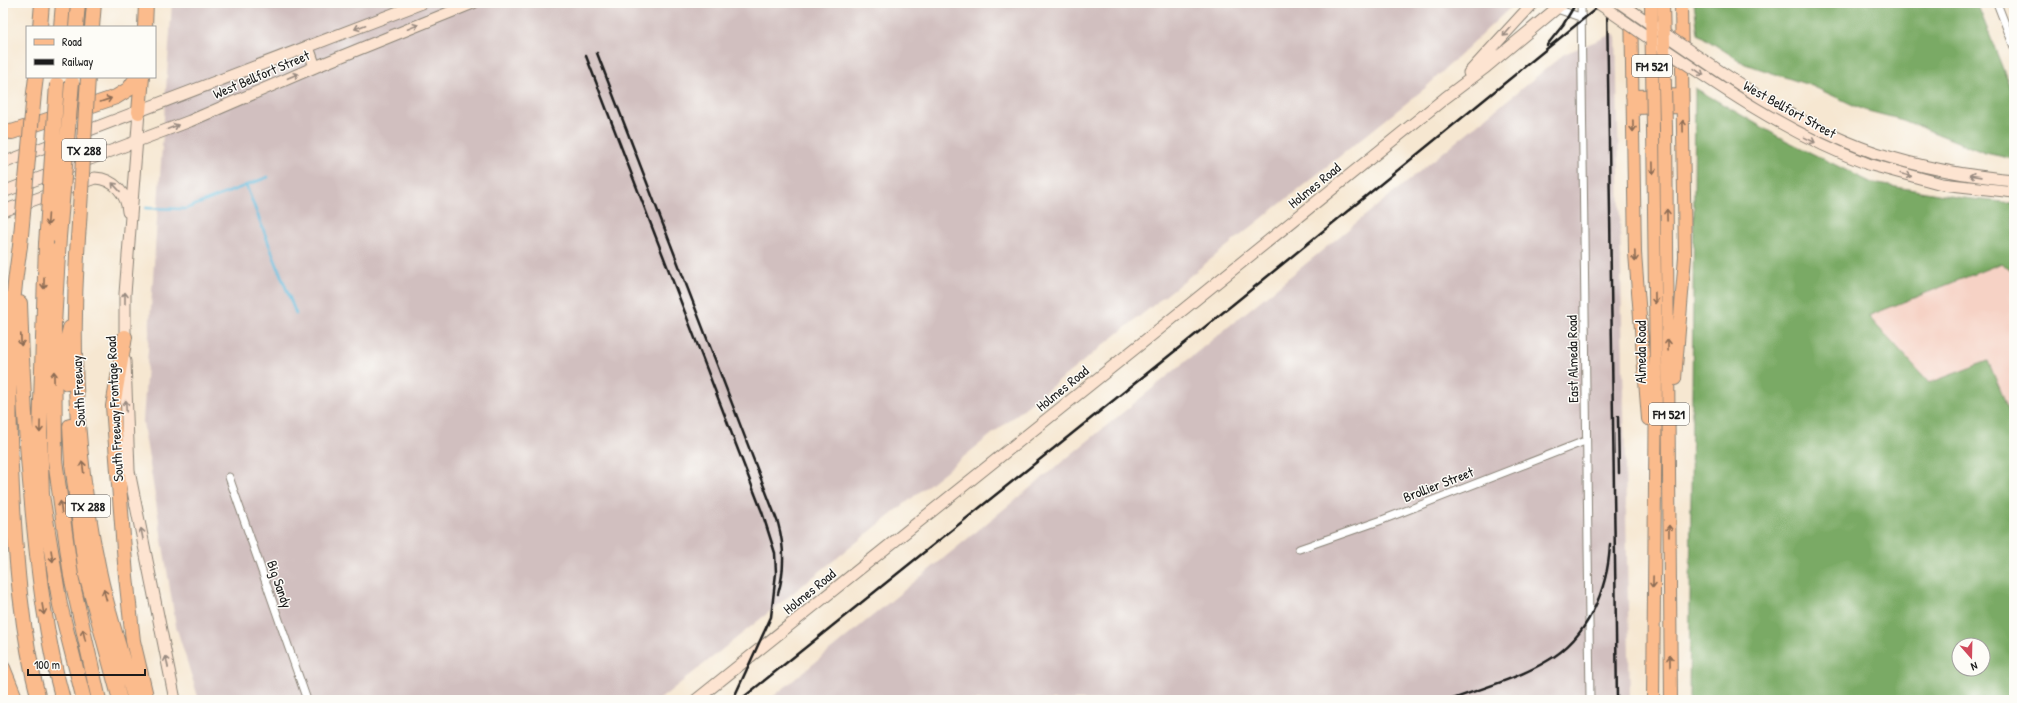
<svg xmlns="http://www.w3.org/2000/svg" width="2017" height="703" font-family="'Patrick Hand',sans-serif">
<rect width="100%" height="100%" fill="#fdfcf7"/>
<filter id="ink" filterUnits="userSpaceOnUse"><feTurbulence type="fractalNoise" baseFrequency=".025" numOctaves="2"/><feDisplacementMap in="SourceGraphic" scale="8" xChannelSelector="R" yChannelSelector="G"/><feConvolveMatrix kernelMatrix="1 2 1 2 8 2 1 2 1" color-interpolation-filters="sRGB"/></filter>
<filter id="wash" filterUnits="userSpaceOnUse"><feTurbulence type="fractalNoise" baseFrequency=".012" numOctaves="4" result="noise"/><feDisplacementMap in="SourceGraphic" scale="16" xChannelSelector="R" yChannelSelector="G"/><feGaussianBlur stdDeviation="0.9" result="paint"/><feColorMatrix in="noise" values="0 0 0 0 0 0 0 0 0 0 0 0 0 0 0 0 0 1.4 0 .05"/><feComposite in="paint" operator="in"/></filter>
<g filter="url(#wash)">
<rect width="100%" height="100%" fill="#f6e7d1"/>
<!-- built -->
<path fill="#f6d2c5" d="M 2002,263 L 2014,274 L 2014,424 L 1929,383 L 1868,316 Z"/>
<!-- industrial -->
<path fill="#d1bfbf" d="M 172,3 L 1515,3 L 1424,89 L 659,700 L 199,700 L 176,626 L 143,422 Z
M 1616,33 L 1630,700 L 769,700 L 1564,54 Z"/>
<!-- forest -->
<path fill="#7aaa65" stroke="#4b6340" fill-rule="evenodd" d="M 1694,3 L 1977,3 L 2014,97 L 2014,159 L 1985,153 L 1903,120 L 1864,110 L 1812,86 L 1745,64 L 1698,34 Z
M 1695,88 L 1779,137 L 1872,183 L 1962,198 L 2014,203 L 2014,274 L 2002,263 L 1868,316 L 1929,383 L 1988,361 L 2014,422 L 2014,700 L 1689,700 ZM 1959,645 L 1983,645 L 1983,669 L 1959,669 Z"/>
<g fill="none" stroke-linecap="round" stroke-linejoin="round">
<!-- stream -->
<path stroke="#62bee0" stroke-width="2.5" d="M 246,185 L 296,314
M 146,208 L 185,209 L 268,177"/>
</g>
</g>
<g filter="url(#ink)">
<g fill="none" stroke-linecap="round" stroke-linejoin="round">
<defs>
<path id="minor" d="M 1581,3 L 1590,700
M 1997,3 L 2014,47
M 1557,9 L 1580,17
M 229,477 L 307,700
M 1299,549 L 1382,520 L 1585,441"/>
<path id="secondary" d="M 308,47 L 315,67
M 1469,73 L 1533,3
M 1873,152 C 1919,167 1966,176 2014,180
M 3,163 L 422,3
M 1868,164 L 1942,184 L 2014,192
M 3,192 L 190,121 L 315,67 L 473,3
M 3,211 L 95,178 C 114,179 127,194 128,212
M 125,344 L 125,294 L 139,112
M 125,361 L 129,471 L 175,700
M 696,700 L 1142,343 L 1445,98 L 1486,67 L 1563,3"/>
<path id="primary" d="M 1631,3 L 1635,253 L 1648,419
M 1632,96 L 1682,95
M 1633,108 L 1682,107
M 1666,128 L 1671,700
M 1653,129 L 1656,373 L 1653,700
M 1675,379 L 1685,257 L 1681,3"/>
<path id="motorway" d="M 40,27 L 42,3
M 61,27 L 63,3
M 76,27 L 78,3
M 92,27 L 94,3
M 145,27 L 146,3
M 34,93 L 36,77
M 139,112 L 142,77
M 3,131 L 12,132 L 116,97 L 129,89 L 137,77
M 79,224 C 70,340 75,461 100,575 C 109,617 123,659 135,700
M 59,237 L 54,325 L 55,460 L 71,576 L 99,700
M 46,244 L 40,433 L 42,495 L 60,605 L 84,700
M 20,246 C 7,327 8,408 12,490 C 16,560 21,632 39,700
M 20,303 C 22,374 26,444 33,515 C 39,578 46,639 63,700
M 125,337 L 113,406 L 126,576 L 133,641 L 147,700
M 67,383 L 65,348 L 70,328
M 70,426 L 72,463 L 86,575 L 120,700
M 3,668 L 16,700"/>
</defs>
<!-- minor casing -->
<use href="#minor" stroke="#898276" stroke-width="9"/>
<!-- secondary casing -->
<use href="#secondary" stroke="#898276" stroke-width="13"/>
<!-- primary casing -->
<use href="#primary" stroke="#898276" stroke-width="14"/>
<!-- motorway casing -->
<use href="#motorway" stroke="#898276" stroke-width="16"/>
<!-- minor -->
<use href="#minor" stroke="#fff" stroke-width="7"/>
<!-- secondary -->
<use href="#secondary" stroke="#fde4d1" stroke-width="11"/>
<!-- primary -->
<use href="#primary" stroke="#fbbb8c" stroke-width="12"/>
<!-- motorway -->
<use href="#motorway" stroke="#fbbb8c" stroke-width="14"/>
<!-- rail -->
<path stroke="#1c1c1c" stroke-width="2.5" d="M 1607,3 L 1617,700
M 1547,45 L 1563,25 L 1576,3
M 597,53 L 778,523 C 785,548 785,570 778,594
M 586,56 L 762,512 L 775,553 L 776,573 L 771,617 L 736,693 L 731,700
M 1618,417 L 1619,473
M 740,700 L 1231,306 L 1603,3
M 1450,700 C 1482,688 1517,679 1547,661 C 1588,638 1608,589 1610,544"/>
<defs>
<path id="secondary-bridge" d="M 1598,3 C 1686,63 1768,126 1868,164
M 1620,3 C 1701,58 1780,119 1873,152"/>
<path id="primary-bridge" d="M 1651,3 L 1653,129
M 1663,3 L 1666,128"/>
<path id="motorway-bridge" d="M 79,224 L 88,77
M 59,237 L 72,82
M 46,244 L 57,84
M 20,246 L 34,93"/>
</defs>
<!-- secondary-bridge casing -->
<use href="#secondary-bridge" stroke="#898276" stroke-width="13" stroke-linecap="butt"/>
<!-- primary-bridge casing -->
<use href="#primary-bridge" stroke="#898276" stroke-width="14" stroke-linecap="butt"/>
<!-- motorway-bridge casing -->
<use href="#motorway-bridge" stroke="#898276" stroke-width="16" stroke-linecap="butt"/>
<!-- secondary-bridge -->
<use href="#secondary-bridge" stroke="#fde4d1" stroke-width="11"/>
<!-- primary-bridge -->
<use href="#primary-bridge" stroke="#fbbb8c" stroke-width="12"/>
<!-- motorway-bridge -->
<use href="#motorway-bridge" stroke="#fbbb8c" stroke-width="14"/>
</g>
<!-- one-way arrows -->
<defs><path id="oneway-shaft" d="M-6 0H5M1.5-3L5.5 0L1.5 3" fill="none" stroke-width="1.6" stroke-linecap="round" stroke-linejoin="round"/></defs>
<g stroke="#988a80">
<use href="#oneway-shaft" transform="translate(360 27) rotate(159)"/>
<use href="#oneway-shaft" transform="translate(413 27) rotate(-22)"/>
<use href="#oneway-shaft" transform="translate(1507 32) rotate(132)"/>
<use href="#oneway-shaft" transform="translate(1699 72) rotate(34)"/>
<use href="#oneway-shaft" transform="translate(293 76) rotate(-23)"/>
<use href="#oneway-shaft" transform="translate(173 127) rotate(-21)"/>
<use href="#oneway-shaft" transform="translate(1810 140) rotate(26)"/>
<use href="#oneway-shaft" transform="translate(1906 175) rotate(15)"/>
<use href="#oneway-shaft" transform="translate(1975 176) rotate(-172)"/>
<use href="#oneway-shaft" transform="translate(116 187) rotate(-133)"/>
<use href="#oneway-shaft" transform="translate(125 298) rotate(-90)"/>
<use href="#oneway-shaft" transform="translate(126 406) rotate(-92)"/>
<use href="#oneway-shaft" transform="translate(142 534) rotate(-101)"/>
<use href="#oneway-shaft" transform="translate(167 662) rotate(-102)"/>
</g>
<g stroke="#8c6c54">
<use href="#oneway-shaft" transform="translate(106 100) rotate(-19)"/>
<use href="#oneway-shaft" transform="translate(1633 126) rotate(89)"/>
<use href="#oneway-shaft" transform="translate(1683 126) rotate(-91)"/>
<use href="#oneway-shaft" transform="translate(1653 168) rotate(89)"/>
<use href="#oneway-shaft" transform="translate(1667 215) rotate(-91)"/>
<use href="#oneway-shaft" transform="translate(48 220) rotate(94)"/>
<use href="#oneway-shaft" transform="translate(1635 256) rotate(88)"/>
<use href="#oneway-shaft" transform="translate(44 283) rotate(91)"/>
<use href="#oneway-shaft" transform="translate(1655 298) rotate(89)"/>
<use href="#oneway-shaft" transform="translate(21 340) rotate(88)"/>
<use href="#oneway-shaft" transform="translate(1668 345) rotate(-91)"/>
<use href="#oneway-shaft" transform="translate(54 377) rotate(-91)"/>
<use href="#oneway-shaft" transform="translate(40 427) rotate(91)"/>
<use href="#oneway-shaft" transform="translate(83 467) rotate(-97)"/>
<use href="#oneway-shaft" transform="translate(61 507) rotate(-97)"/>
<use href="#oneway-shaft" transform="translate(1669 531) rotate(-90)"/>
<use href="#oneway-shaft" transform="translate(52 556) rotate(81)"/>
<use href="#oneway-shaft" transform="translate(1653 582) rotate(91)"/>
<use href="#oneway-shaft" transform="translate(105 595) rotate(-106)"/>
<use href="#oneway-shaft" transform="translate(43 609) rotate(80)"/>
<use href="#oneway-shaft" transform="translate(84 635) rotate(-103)"/>
<use href="#oneway-shaft" transform="translate(1670 661) rotate(-91)"/>
</g>
</g>
<g text-anchor="middle" dominant-baseline="central" stroke-width="3" stroke-linejoin="round" paint-order="stroke">
<!-- shield labels -->
<g fill="#fdfcf7" stroke="#605f5e" stroke-width="1">
<rect x="1632" y="55" width="40" height="22" rx="3"/>
<rect x="62" y="139" width="44" height="22" rx="3"/>
<rect x="1649" y="403" width="40" height="22" rx="3"/>
<rect x="66" y="495" width="44" height="22" rx="3"/>
</g>
<g font-size="13" font-weight="bold" fill="#1c1c1c">
<text x="1652" y="66">FM 521</text>
<text x="84" y="150">TX 288</text>
<text x="1669" y="414">FM 521</text>
<text x="88" y="506">TX 288</text>
</g>
<!-- street labels -->
<g font-size="14" fill="#1c1c1c" stroke="#fdfcf7">
<text transform="translate(261 74) rotate(-23)">West Bellfort Street</text>
<text transform="translate(1790 109) rotate(29)">West Bellfort Street</text>
<text transform="translate(1314 185) rotate(-39)">Holmes Road</text>
<text transform="translate(1640 352) rotate(-90)">Almeda Road</text>
<text transform="translate(1572 359) rotate(-91)">East Almeda Road</text>
<text transform="translate(1062 388) rotate(-39)">Holmes Road</text>
<text transform="translate(78 391) rotate(-93)">South Freeway</text>
<text transform="translate(114 409) rotate(-93)">South Freeway Frontage Road</text>
<text transform="translate(1438 484) rotate(-21)">Brollier Street</text>
<text transform="translate(280 584) rotate(71)">Big Sandy</text>
<text transform="translate(809 591) rotate(-39)">Holmes Road</text>
</g>
</g>
<!-- margin -->
<rect width="2017" height="703" fill="none" stroke="#fdfcf7" stroke-width="16"/>
<!-- legend -->
<rect x="26" y="26" width="130" height="52" fill="#fdfcf7" stroke="#a3a29f"/>
<rect x="34" y="39" width="20" height="6" fill="#fbbb8c" stroke="#a3a29f"/>
<text x="62" y="46" font-size="12" fill="#1c1c1c">Road</text>
<rect x="34" y="59" width="20" height="6" fill="#1c1c1c" stroke="#a3a29f"/>
<text x="62" y="66" font-size="12" fill="#1c1c1c">Railway</text>
<!-- north arrow -->
<g transform="translate(1971 657) rotate(160)"><circle r="19" fill="#fdfcf7" stroke="#a3a29f"/>
<path d="M0-3L7 15L0 10L-7 15Z" fill="#d1495b"/>
<text y="-6" font-size="11" font-weight="bold" text-anchor="middle" fill="#1c1c1c">N</text>
</g>
<!-- scale -->
<path d="M28 669v6h117v-6" fill="none" stroke="#1c1c1c" stroke-width="2"/>
<text x="34" y="669" font-size="12" fill="#1c1c1c" stroke="#fdfcf7" stroke-width="3" paint-order="stroke">100 m</text>
</svg>
